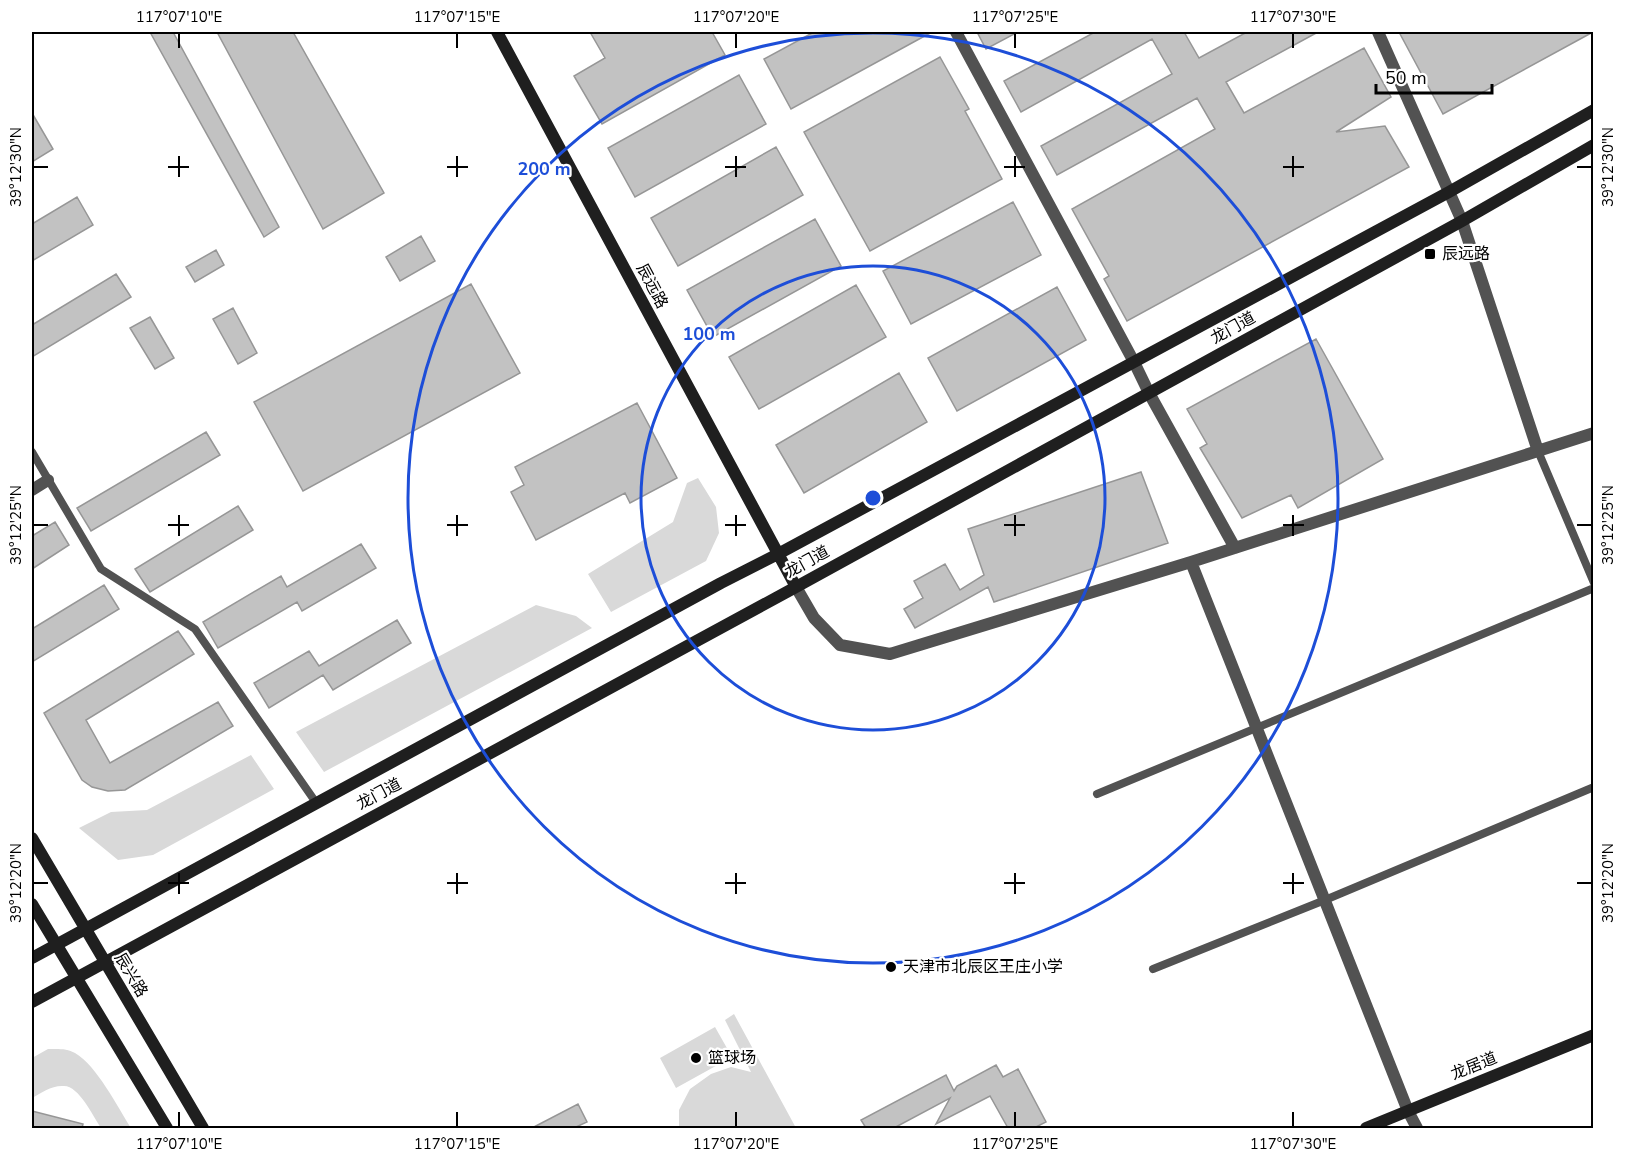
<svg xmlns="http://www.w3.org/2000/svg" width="1625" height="1160" font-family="'Nunito Sans','Noto Sans SC',sans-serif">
<rect width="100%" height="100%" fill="#fff"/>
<!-- green -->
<path fill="#d9d9d9" d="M 698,478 L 716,507 L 719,533 L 706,561 L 611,612 L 588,574 L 673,522 L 687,483 Z
M 536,605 L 576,616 L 592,628 L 324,772 L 296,732 Z
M 251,755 L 274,789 L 153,855 L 118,860 L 79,828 L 111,812 L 147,810 Z
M 734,1014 L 796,1128 L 679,1128 L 679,1110 L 690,1089 L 711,1074 L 731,1067 L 751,1072 L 725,1020 Z
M 715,1027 L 732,1057 L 676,1088 L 660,1058 Z
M 48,1049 C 57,1049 67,1048 75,1053 C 97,1066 117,1106 131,1128 L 101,1128 C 93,1116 79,1086 64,1086 C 52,1085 41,1093 32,1098 L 32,1058 Z"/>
<!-- building -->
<path fill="#c2c2c2" stroke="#969696" stroke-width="1.5" d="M 150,32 L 173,32 L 279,227 L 264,237 Z
M 217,32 L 293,32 L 384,193 L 323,229 Z
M 590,32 L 712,32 L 725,55 L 602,124 L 574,76 L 605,58 Z
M 814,32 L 932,32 L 791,109 L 764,59 Z
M 977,32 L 1018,32 L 986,49 Z
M 1095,32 L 1184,32 L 1199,58 L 1247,32 L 1318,32 L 1226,82 L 1244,113 L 1364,48 L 1391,97 L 1336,132 L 1385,126 L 1409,167 L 1127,321 L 1104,279 L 1109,276 L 1072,209 L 1215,129 L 1197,98 L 1057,175 L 1041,146 L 1172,74 L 1152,39 L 1021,112 L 1004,81 Z
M 1399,32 L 1593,32 L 1443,114 Z
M 940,57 L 969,109 L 965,111 L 1002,179 L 870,251 L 804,132 Z
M 739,75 L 766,124 L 635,197 L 608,148 Z
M 32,113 L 53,149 L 32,162 Z
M 776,147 L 803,195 L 678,266 L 651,218 Z
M 77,197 L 93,225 L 32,261 L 32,224 Z
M 1013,202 L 1041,255 L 911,324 L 883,271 Z
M 815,219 L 841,266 L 713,337 L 687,290 Z
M 421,236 L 435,261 L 400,281 L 386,257 Z
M 216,250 L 224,265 L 195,282 L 186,267 Z
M 116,274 L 131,297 L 32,357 L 32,325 Z
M 471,284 L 520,373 L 303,491 L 254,402 Z
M 856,285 L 886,337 L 759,409 L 729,357 Z
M 1057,287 L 1086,340 L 957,411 L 928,358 Z
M 233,308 L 257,353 L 238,364 L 213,319 Z
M 150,317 L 174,358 L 155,369 L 130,328 Z
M 1316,339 L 1383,459 L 1298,508 L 1291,495 L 1242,518 L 1200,448 L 1207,444 L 1187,409 Z
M 899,373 L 927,422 L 804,493 L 776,445 Z
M 637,403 L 677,478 L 630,503 L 625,493 L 536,540 L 511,492 L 524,485 L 515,467 Z
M 206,432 L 220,455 L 91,531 L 77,508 Z
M 1141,472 L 1168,543 L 994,602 L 988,587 L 915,628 L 904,609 L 923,598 L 914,581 L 945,564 L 960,590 L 984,575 L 968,529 Z
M 238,506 L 253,530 L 150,592 L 135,569 Z
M 55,522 L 69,545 L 32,569 L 32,536 Z
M 361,544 L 376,568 L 302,611 L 297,602 L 218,648 L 203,622 L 281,576 L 287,587 Z
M 104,585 L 119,609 L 32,662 L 32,629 Z
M 397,620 L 411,643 L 333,690 L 323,675 L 269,708 L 254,683 L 309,651 L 319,666 Z
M 178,631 L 194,654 L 86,720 L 110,763 L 218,702 L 233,726 L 125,790 L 108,791 L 92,787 L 82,780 L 44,713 Z
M 996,1065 L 1003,1077 L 1018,1069 L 1046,1122 L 1034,1128 L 1008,1128 L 990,1096 L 936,1124 L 950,1098 L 894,1128 L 866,1128 L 861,1120 L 946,1075 L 954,1091 L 957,1086 Z
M 578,1104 L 587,1122 L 574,1128 L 532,1128 Z
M 32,1111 L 83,1124 L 82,1128 L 32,1128 Z"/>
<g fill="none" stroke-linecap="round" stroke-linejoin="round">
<!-- lane -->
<path stroke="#525252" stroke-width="8" d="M 1538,451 L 1594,583
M 32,452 L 101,569 L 195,629 L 317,804
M 1097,794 L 1594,588
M 1153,969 L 1325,900 L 1594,787"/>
<!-- street -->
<path stroke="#525252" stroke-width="12" d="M 956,32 L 1134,362 L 1149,393 L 1235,548
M 1378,32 L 1462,221 L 1538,451
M 32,490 L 48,480
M 1191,562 L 1408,1111 L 1417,1128
M 796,587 L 814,618 L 840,645 L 890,654 L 1191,562 L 1594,433"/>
<!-- secondary -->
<path stroke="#1f1f1f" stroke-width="12" d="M 497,32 L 796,587
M 32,838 L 203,1128
M 32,904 L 167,1128
M 32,958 L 721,583 L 778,554 L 1449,192 L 1594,110
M 32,1002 L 796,587 L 1462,221 L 1594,145
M 1366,1128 L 1594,1035"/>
</g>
<!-- ticks -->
<path fill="none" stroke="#000" stroke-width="2" d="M 179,33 L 179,48M 457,33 L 457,48M 736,33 L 736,48M 1015,33 L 1015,48M 1293,33 L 1293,48M 179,156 L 179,177M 457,156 L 457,177M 736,156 L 736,177M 1015,156 L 1015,177M 1293,156 L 1293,177M 33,167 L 48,167M 168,167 L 189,167M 447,167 L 468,167M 725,167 L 746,167M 1004,167 L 1025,167M 1283,167 L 1304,167M 1577,167 L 1592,167M 179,515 L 179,536M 457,515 L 457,536M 736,515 L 736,536M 1015,515 L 1015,536M 1293,515 L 1293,536M 33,525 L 48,525M 168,525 L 189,525M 447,525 L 468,525M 725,525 L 746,525M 1004,525 L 1025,525M 1283,525 L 1304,525M 1577,525 L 1592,525M 179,873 L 179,894M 457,873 L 457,894M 736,873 L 736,894M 1015,873 L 1015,894M 1293,873 L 1293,894M 33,883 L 48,883M 168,883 L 189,883M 447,883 L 468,883M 725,883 L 746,883M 1004,883 L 1025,883M 1283,883 L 1304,883M 1577,883 L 1592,883M 179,1112 L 179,1127M 457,1112 L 457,1127M 736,1112 L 736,1127M 1015,1112 L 1015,1127M 1293,1112 L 1293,1127"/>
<!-- distance rings -->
<g fill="none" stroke="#1d4ed8" stroke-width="3">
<circle cx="873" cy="498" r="232"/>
<circle cx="873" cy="498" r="465"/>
</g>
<!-- markers -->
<g fill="#000" stroke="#fff" stroke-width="2">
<rect x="1424" y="248" width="12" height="12" rx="3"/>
<circle cx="891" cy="967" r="6"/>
<circle cx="696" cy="1058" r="6"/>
</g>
<g text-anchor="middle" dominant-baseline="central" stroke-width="4.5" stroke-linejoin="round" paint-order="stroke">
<!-- poi labels -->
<g font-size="16" fill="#000" stroke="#fff" text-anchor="start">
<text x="1442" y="254">辰远路</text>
<text x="903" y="967">天津市北辰区王庄小学</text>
<text x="708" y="1058">篮球场</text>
</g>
<!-- street labels -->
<g font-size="16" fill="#000" stroke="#fff">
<text transform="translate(652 286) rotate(62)">辰远路</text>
<text transform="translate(1233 328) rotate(-29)">龙门道</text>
<text transform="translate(807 562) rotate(-29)">龙门道</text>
<text transform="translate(379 794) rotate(-28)">龙门道</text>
<text transform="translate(131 975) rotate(59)">辰兴路</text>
<text transform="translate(1474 1066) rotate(-22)">龙居道</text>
</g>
</g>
<circle cx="873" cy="498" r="9" fill="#1d4ed8" stroke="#fff" stroke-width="3"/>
<g font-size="18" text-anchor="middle" font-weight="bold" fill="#1d4ed8" stroke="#fff" stroke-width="4.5" stroke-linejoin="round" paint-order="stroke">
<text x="544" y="175">200 m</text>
<text x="709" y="340">100 m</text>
</g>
<!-- border -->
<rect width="1625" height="1160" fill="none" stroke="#ffffff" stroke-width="66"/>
<!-- scale -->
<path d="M1376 84v9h116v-9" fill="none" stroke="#000000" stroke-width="3"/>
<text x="1385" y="84" font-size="18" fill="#000000" stroke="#ffffff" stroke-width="4.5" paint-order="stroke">50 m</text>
<rect x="33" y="33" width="1559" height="1094" fill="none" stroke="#000" stroke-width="2"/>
<g font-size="15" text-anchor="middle" fill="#000">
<text x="179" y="22">117°07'10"E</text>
<text x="457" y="22">117°07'15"E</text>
<text x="736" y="22">117°07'20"E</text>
<text x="1015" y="22">117°07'25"E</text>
<text x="1293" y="22">117°07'30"E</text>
<text transform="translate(16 167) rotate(-90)" y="5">39°12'30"N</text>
<text transform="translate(1608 167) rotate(-90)" y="5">39°12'30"N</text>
<text transform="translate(16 525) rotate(-90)" y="5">39°12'25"N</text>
<text transform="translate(1608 525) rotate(-90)" y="5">39°12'25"N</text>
<text transform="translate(16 883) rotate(-90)" y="5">39°12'20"N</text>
<text transform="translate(1608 883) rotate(-90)" y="5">39°12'20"N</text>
<text x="179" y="1149">117°07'10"E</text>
<text x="457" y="1149">117°07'15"E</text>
<text x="736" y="1149">117°07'20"E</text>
<text x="1015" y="1149">117°07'25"E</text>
<text x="1293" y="1149">117°07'30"E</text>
</g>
</svg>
